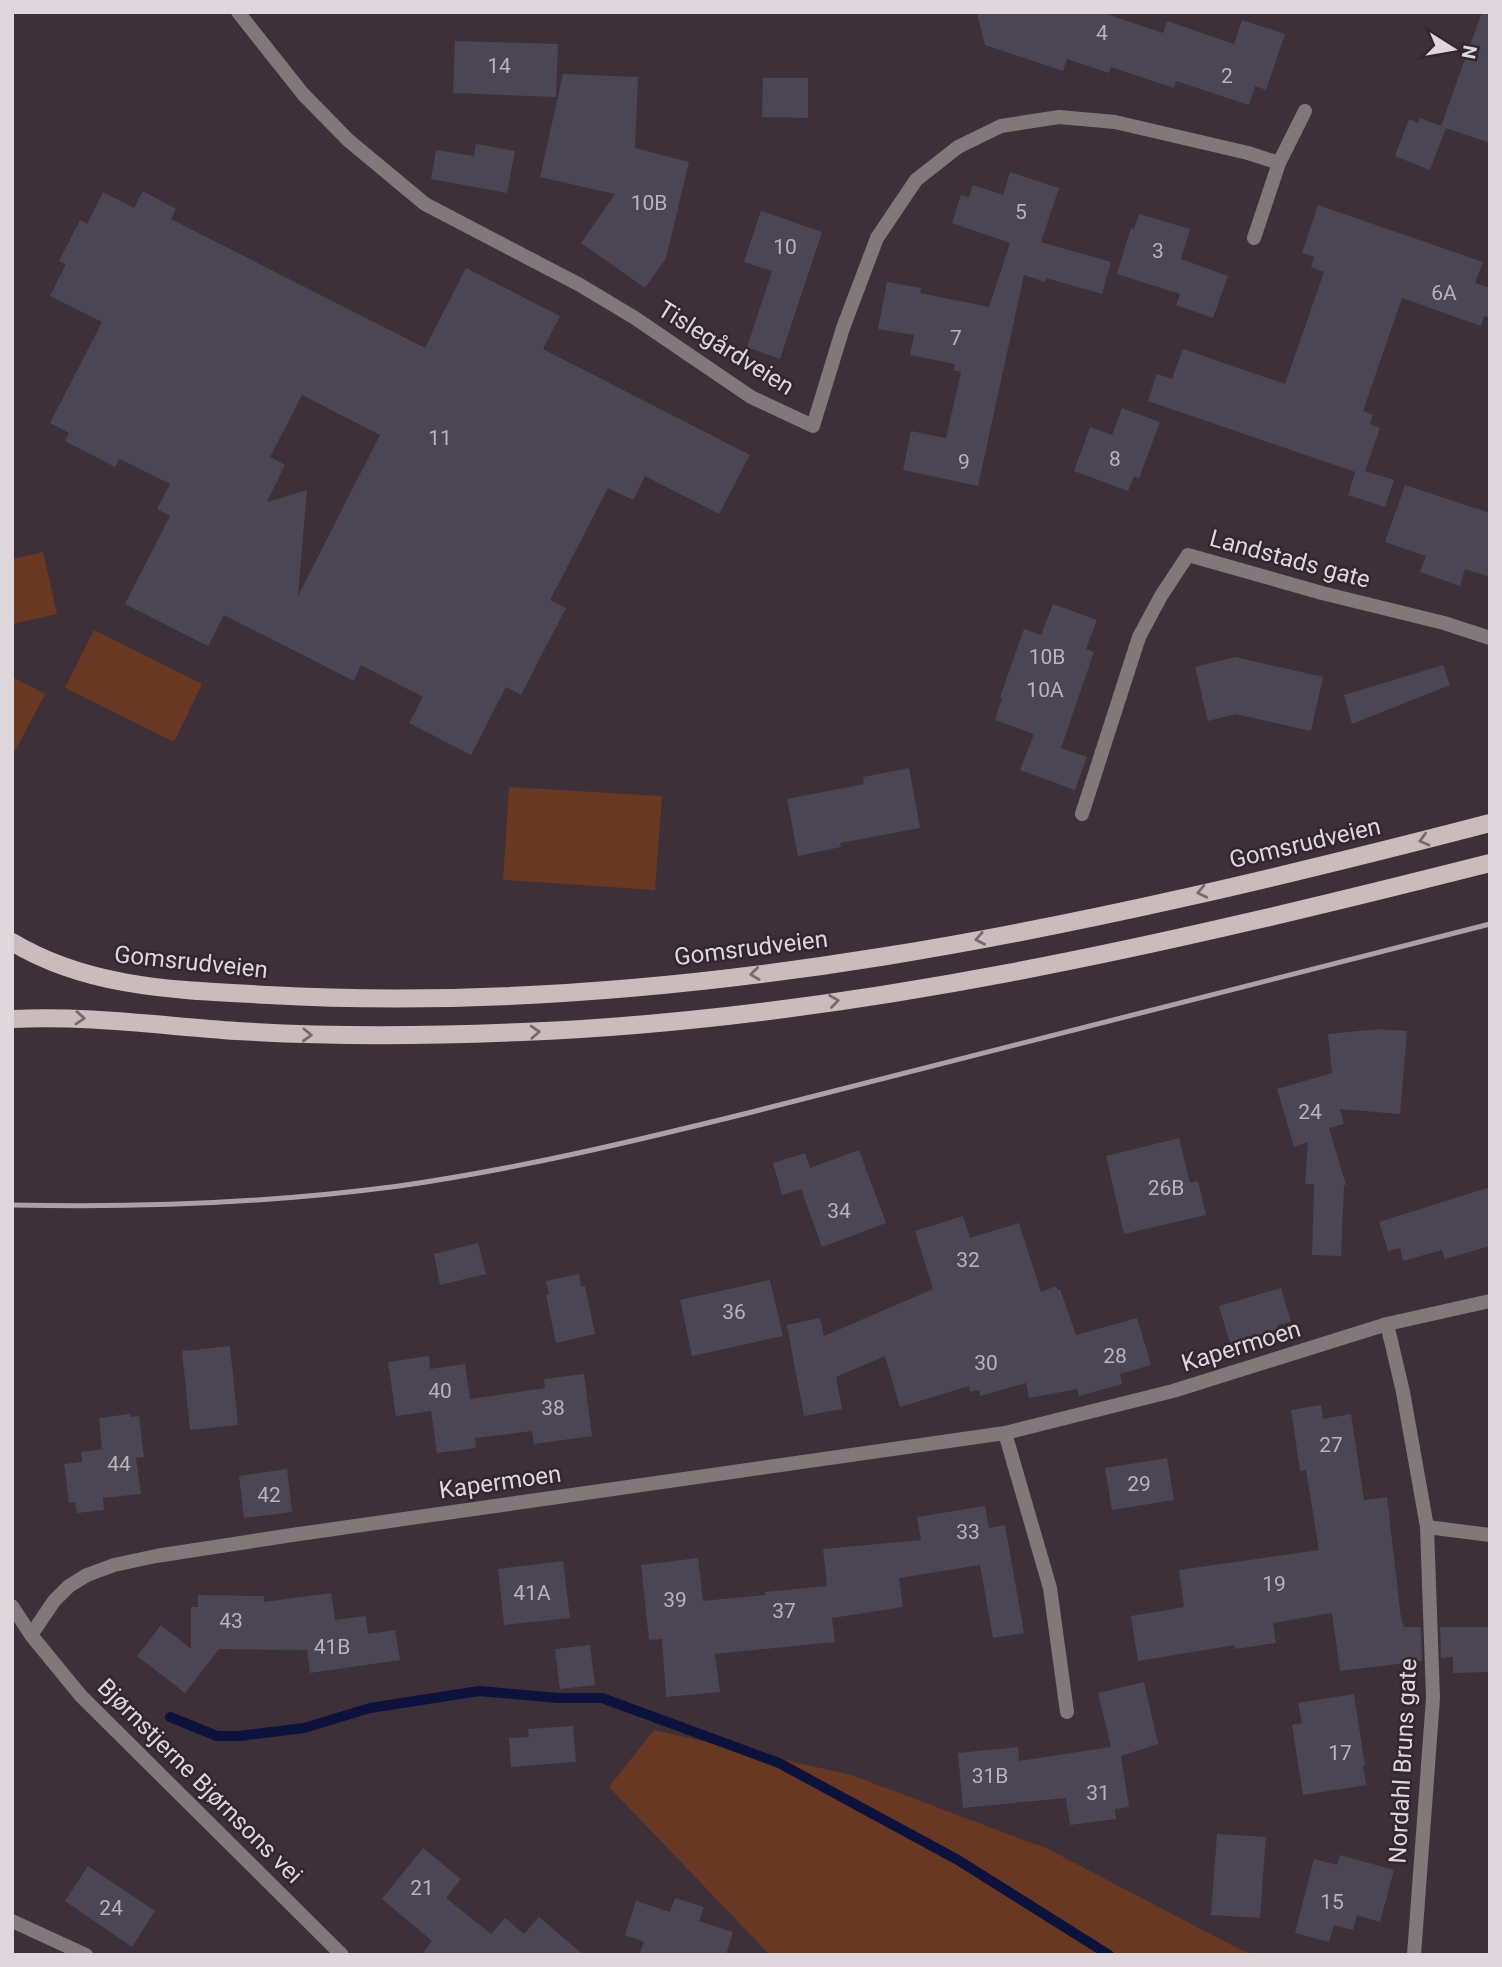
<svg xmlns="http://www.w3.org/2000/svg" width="1502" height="1967" font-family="Roboto,sans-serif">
<rect width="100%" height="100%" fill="#3d3039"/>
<!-- green -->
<path fill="#693823" d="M 43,552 L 57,614 L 12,624 L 12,559 Z
M 94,630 L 202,684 L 174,742 L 65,688 Z
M 12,677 L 45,694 L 15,751 L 12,749 Z
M 509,787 L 662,796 L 655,890 L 503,880 Z
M 654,1730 L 851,1775 L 1048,1849 L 1239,1949 L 1256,1955 L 770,1955 L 609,1787 Z"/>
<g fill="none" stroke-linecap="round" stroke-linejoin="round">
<!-- stream -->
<path stroke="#0d123c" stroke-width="10" d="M 170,1717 L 217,1736 L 239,1736 L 304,1728 L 370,1708 L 479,1691 L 558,1698 L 602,1698 L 779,1763 L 958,1860 L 1109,1955"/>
</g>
<!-- building -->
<path fill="#4b4653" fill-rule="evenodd" d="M 977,12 L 1101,12 L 1163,33 L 1167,21 L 1234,44 L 1242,20 L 1285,34 L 1266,90 L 1255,86 L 1249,105 L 1176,81 L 1174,88 L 1111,67 L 1109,73 L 1067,59 L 1063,71 L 985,45 Z
M 1482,12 L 1490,12 L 1490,143 L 1446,128 L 1430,170 L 1395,156 L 1409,119 L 1418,123 L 1420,118 L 1441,126 Z
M 455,41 L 558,44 L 556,97 L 453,93 Z
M 563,74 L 638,77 L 635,148 L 689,162 L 666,258 L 645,288 L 581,243 L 615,194 L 540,177 Z
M 763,78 L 808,78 L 808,118 L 762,117 Z
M 476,144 L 515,151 L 507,193 L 431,179 L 436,150 L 474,156 Z
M 1010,172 L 1059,188 L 1041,242 L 1111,262 L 1102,294 L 1046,278 L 1045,282 L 1024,275 L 978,486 L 903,470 L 911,431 L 946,438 L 961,372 L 954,370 L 955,364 L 910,355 L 914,335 L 878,329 L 887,282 L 921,288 L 920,293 L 989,307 L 1010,243 L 952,223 L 961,195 L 969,197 L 973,185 L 1003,195 Z
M 143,191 L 176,209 L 171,219 L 425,348 L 466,268 L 560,316 L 543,349 L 750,455 L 719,514 L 645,476 L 633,500 L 608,488 L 550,600 L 566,608 L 521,695 L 506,687 L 471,755 L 409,723 L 423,697 L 361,665 L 354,681 L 224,615 L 208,646 L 125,604 L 170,516 L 157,509 L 170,484 L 120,459 L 115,467 L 65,441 L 69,433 L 50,423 L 102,322 L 50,296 L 66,264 L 59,261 L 80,220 L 87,224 L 103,192 L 134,208 ZM 302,395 L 380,435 L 298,596 L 307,490 L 267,502 L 285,465 L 270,457 Z
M 1318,205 L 1483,262 L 1475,283 L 1490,288 L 1490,318 L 1484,316 L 1481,326 L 1402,298 L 1363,411 L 1373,415 L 1370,424 L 1380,428 L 1365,471 L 1394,480 L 1385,507 L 1348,495 L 1355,472 L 1148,401 L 1157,374 L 1172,379 L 1183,349 L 1285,384 L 1324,272 L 1311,267 L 1314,257 L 1302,253 Z
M 761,211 L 822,232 L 780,359 L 747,347 L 772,271 L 744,262 Z
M 1139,214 L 1190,229 L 1181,259 L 1228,276 L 1213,318 L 1176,305 L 1180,294 L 1117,274 L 1131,228 L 1134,229 Z
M 1122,408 L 1160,422 L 1139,478 L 1134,476 L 1128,491 L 1074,471 L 1090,427 L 1112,435 Z
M 1405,485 L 1490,513 L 1490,577 L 1465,569 L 1460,586 L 1420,572 L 1426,556 L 1385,542 Z
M 1053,604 L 1097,620 L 1086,649 L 1094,652 L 1061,748 L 1087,757 L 1075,790 L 1020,770 L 1034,734 L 995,720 L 1002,698 L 1000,697 L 1024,629 L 1041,635 Z
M 1235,657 L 1323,677 L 1311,731 L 1236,714 L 1208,721 L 1195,667 Z
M 1443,665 L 1450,685 L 1352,724 L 1344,695 Z
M 909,768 L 920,828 L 840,843 L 841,847 L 798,856 L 787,799 L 864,784 L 863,777 Z
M 1379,1029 L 1407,1031 L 1400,1114 L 1340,1109 L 1344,1124 L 1329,1128 L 1346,1185 L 1344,1185 L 1341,1256 L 1312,1255 L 1314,1184 L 1305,1184 L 1308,1142 L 1294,1147 L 1277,1089 L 1332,1073 L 1328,1034 Z
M 1179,1138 L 1190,1183 L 1198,1181 L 1206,1215 L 1124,1234 L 1106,1156 Z
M 859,1150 L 886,1223 L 822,1247 L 801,1189 L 782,1195 L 773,1163 L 805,1153 L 810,1168 Z
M 1490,1187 L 1490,1246 L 1445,1259 L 1442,1250 L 1403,1261 L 1400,1248 L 1388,1251 L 1379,1222 Z
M 963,1216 L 970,1238 L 1019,1223 L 1041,1292 L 1056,1286 L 1058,1290 L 1060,1289 L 1076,1335 L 1137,1318 L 1151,1365 L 1120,1374 L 1122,1384 L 1079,1396 L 1077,1389 L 1029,1398 L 1026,1383 L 980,1396 L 979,1390 L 970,1392 L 969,1386 L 900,1407 L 885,1356 L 836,1377 L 842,1409 L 804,1416 L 787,1325 L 820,1318 L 824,1336 L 933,1289 L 915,1231 Z
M 478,1243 L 486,1274 L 440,1285 L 434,1254 Z
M 579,1274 L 581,1287 L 585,1286 L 595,1334 L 556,1343 L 546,1295 L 549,1294 L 546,1281 Z
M 770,1280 L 783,1336 L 692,1356 L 680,1300 Z
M 1281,1288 L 1291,1322 L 1278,1325 L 1279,1329 L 1230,1343 L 1219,1306 Z
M 230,1346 L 238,1425 L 190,1430 L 182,1351 Z
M 429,1356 L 430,1369 L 465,1364 L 470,1399 L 545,1388 L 544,1379 L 584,1374 L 592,1436 L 534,1444 L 532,1431 L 475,1438 L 476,1448 L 437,1453 L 431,1411 L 396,1416 L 388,1362 Z
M 1321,1405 L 1323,1419 L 1351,1414 L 1364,1500 L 1387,1497 L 1401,1618 L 1404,1627 L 1421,1627 L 1422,1661 L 1340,1671 L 1332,1613 L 1273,1623 L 1276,1643 L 1235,1649 L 1235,1645 L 1138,1661 L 1131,1616 L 1184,1607 L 1179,1570 L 1319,1550 L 1306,1470 L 1300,1471 L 1291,1410 Z
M 130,1414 L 131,1417 L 139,1416 L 144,1457 L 136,1458 L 141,1494 L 103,1498 L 104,1510 L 77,1513 L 75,1502 L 69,1503 L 64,1464 L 82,1462 L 81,1452 L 102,1449 L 99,1418 Z
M 1167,1458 L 1174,1500 L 1112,1510 L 1105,1468 Z
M 287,1469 L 292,1512 L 244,1518 L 239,1476 Z
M 985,1506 L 989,1528 L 1005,1525 L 1024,1633 L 993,1638 L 980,1565 L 899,1578 L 903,1607 L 832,1618 L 835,1642 L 715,1654 L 720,1692 L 666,1697 L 662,1639 L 649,1640 L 641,1565 L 698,1558 L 703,1601 L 765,1595 L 765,1592 L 827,1586 L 823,1549 L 921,1540 L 917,1517 Z
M 563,1561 L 570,1618 L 504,1625 L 498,1569 Z
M 331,1593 L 335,1620 L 366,1616 L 368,1634 L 395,1630 L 400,1660 L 310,1673 L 307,1650 L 219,1649 L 185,1693 L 137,1656 L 161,1625 L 191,1649 L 191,1607 L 198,1607 L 198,1595 L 264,1596 L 264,1602 Z
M 1440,1627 L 1490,1627 L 1490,1672 L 1453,1673 L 1453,1657 L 1441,1658 Z
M 590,1645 L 595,1685 L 560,1689 L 555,1649 Z
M 1144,1682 L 1158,1744 L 1121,1756 L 1129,1807 L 1115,1809 L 1116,1819 L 1070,1825 L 1066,1798 L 963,1808 L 958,1753 L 1018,1747 L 1019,1761 L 1111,1747 L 1098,1693 Z
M 1354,1694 L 1365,1766 L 1363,1766 L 1366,1785 L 1303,1795 L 1292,1725 L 1302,1723 L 1298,1703 Z
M 573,1726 L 576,1762 L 511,1767 L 509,1738 L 529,1737 L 528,1729 Z
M 1217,1834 L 1266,1837 L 1260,1918 L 1211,1915 Z
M 423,1848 L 461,1879 L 446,1898 L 491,1934 L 505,1918 L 524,1934 L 539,1917 L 584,1955 L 421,1955 L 432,1941 L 382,1899 Z
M 1340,1855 L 1394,1870 L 1380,1922 L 1357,1915 L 1353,1930 L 1334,1925 L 1329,1942 L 1295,1933 L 1314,1859 L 1337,1865 Z
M 88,1866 L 155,1911 L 132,1947 L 65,1901 Z
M 675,1898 L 704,1907 L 699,1921 L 733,1932 L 726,1955 L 639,1955 L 644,1942 L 625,1935 L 636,1901 L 670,1912 Z"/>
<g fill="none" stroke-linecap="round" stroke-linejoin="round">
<!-- minor -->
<path stroke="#807879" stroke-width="14" d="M 238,12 L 303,94 L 348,140 L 425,204 L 580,285 L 635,318 L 751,397 L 813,426 L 843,328 L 877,238 L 916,180 L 958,147 L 1001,126 L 1059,117 L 1115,122 L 1248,153 L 1279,163
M 1254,238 L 1279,163 L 1305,111
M 1082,814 L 1139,637 L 1161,596 L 1188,555 L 1322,593 L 1444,623 L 1490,638
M 1387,1324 L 1403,1392 L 1427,1527 L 1433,1698 L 1414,1955
M 1005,1433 L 1050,1588 L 1067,1712
M 1427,1527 L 1490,1535
M 12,1606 L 31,1635 L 81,1696 L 342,1955
M 31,1635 L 54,1601 L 69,1586 L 87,1575 L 114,1565 L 156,1556 L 292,1535 L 1005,1433 L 1173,1391 L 1387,1324 L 1490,1301
M 12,1921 L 86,1955"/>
<!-- primary -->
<path stroke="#cbbbbd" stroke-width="18" d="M 12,942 C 90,989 180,990 268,995 C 681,1018 1093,926 1490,823
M 12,1019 C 87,1015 162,1026 237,1031 C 332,1037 427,1036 522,1032 C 850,1019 1173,943 1490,863"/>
<!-- rail -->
<path stroke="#aba2a8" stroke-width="5" d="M 12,1205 C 142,1208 270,1203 399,1186 C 518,1169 635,1141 752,1112 L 1490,924"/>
</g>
<!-- one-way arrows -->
<defs><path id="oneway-chevron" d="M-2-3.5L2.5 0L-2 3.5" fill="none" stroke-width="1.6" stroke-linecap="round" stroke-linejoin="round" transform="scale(1.75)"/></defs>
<g stroke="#776a6f">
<use href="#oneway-chevron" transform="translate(1424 840) rotate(165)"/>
<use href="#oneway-chevron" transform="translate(1202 892) rotate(168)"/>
<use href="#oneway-chevron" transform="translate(980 939) rotate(169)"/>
<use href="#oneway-chevron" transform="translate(755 974) rotate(173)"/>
<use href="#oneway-chevron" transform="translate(834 1001) rotate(-8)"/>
<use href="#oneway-chevron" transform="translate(80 1018) rotate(4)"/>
<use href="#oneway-chevron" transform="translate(535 1032) rotate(-3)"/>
<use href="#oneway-chevron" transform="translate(307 1035) rotate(2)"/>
</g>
<g text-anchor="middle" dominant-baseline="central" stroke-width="5" stroke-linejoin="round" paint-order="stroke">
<!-- number labels -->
<g font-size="21" fill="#bab3ba">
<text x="1102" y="33">4</text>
<text x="499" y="66">14</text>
<text x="1227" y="76">2</text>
<text x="649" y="203">10B</text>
<text x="1021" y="212">5</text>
<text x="785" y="247">10</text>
<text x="1158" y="251">3</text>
<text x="1444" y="293">6A</text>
<text x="956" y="338">7</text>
<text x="440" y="438">11</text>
<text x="1115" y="459">8</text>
<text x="964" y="462">9</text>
<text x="1047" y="657">10B</text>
<text x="1045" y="690">10A</text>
<text x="1310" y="1112">24</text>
<text x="1166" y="1188">26B</text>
<text x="839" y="1211">34</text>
<text x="968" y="1260">32</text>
<text x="734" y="1312">36</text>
<text x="1115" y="1356">28</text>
<text x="986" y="1363">30</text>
<text x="440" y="1391">40</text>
<text x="553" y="1408">38</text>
<text x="1331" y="1445">27</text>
<text x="119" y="1464">44</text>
<text x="1139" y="1484">29</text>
<text x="269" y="1495">42</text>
<text x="968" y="1532">33</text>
<text x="1274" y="1584">19</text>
<text x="532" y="1593">41A</text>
<text x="675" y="1600">39</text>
<text x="784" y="1611">37</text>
<text x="231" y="1621">43</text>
<text x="332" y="1647">41B</text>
<text x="1340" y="1753">17</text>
<text x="990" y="1776">31B</text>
<text x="1098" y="1793">31</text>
<text x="422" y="1888">21</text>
<text x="1332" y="1902">15</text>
<text x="111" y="1908">24</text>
</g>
<!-- street labels -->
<g font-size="24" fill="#dfd7dc" stroke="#32272f">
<text transform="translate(726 348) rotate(32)">Tislegårdveien</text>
<text transform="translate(1290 559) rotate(15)">Landstads gate</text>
<text transform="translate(1305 843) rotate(-13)">Gomsrudveien</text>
<text transform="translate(751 948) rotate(-7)">Gomsrudveien</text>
<text transform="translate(191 962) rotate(6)">Gomsrudveien</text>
<text transform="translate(1241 1346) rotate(-17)">Kapermoen</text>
<text transform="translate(500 1482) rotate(-8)">Kapermoen</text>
<text transform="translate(1403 1761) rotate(-87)">Nordahl Bruns gate</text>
<text transform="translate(200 1781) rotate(45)">Bjørnstjerne Bjørnsons vei</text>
</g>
</g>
<!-- border -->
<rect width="1502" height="1967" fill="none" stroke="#dfd7dc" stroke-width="28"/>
<!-- north arrow -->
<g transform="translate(1453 49) rotate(101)" stroke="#32272f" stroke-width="5" paint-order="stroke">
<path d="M0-5L12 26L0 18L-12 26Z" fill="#dfd7dc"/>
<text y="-10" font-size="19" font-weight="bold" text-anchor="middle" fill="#dfd7dc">N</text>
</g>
</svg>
